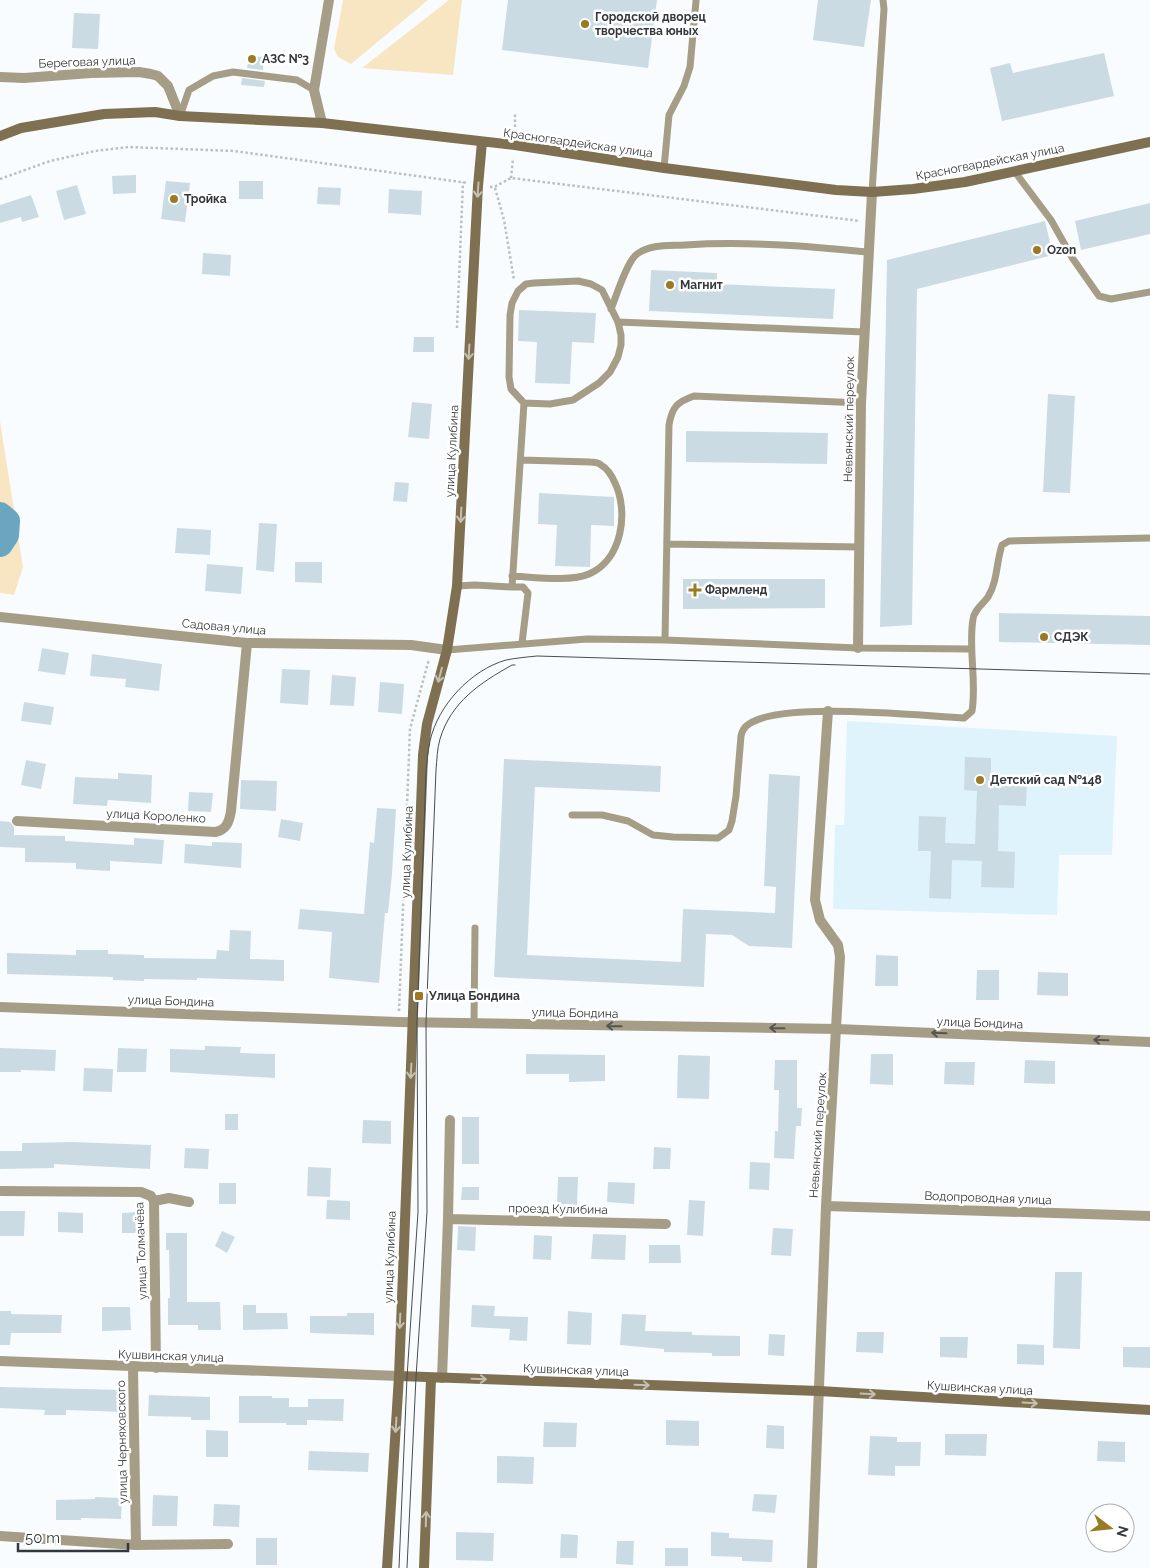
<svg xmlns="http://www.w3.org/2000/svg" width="1150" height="1568" font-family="Raleway,sans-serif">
<rect width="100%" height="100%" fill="#f9fcfe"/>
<!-- built -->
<path fill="#dff3fc" d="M 847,721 L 1117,736 L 1112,855 L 1059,855 L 1057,915 L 833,909 L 835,825 L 844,825 Z"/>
<!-- green -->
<path fill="#f7e6c1" d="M 343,0 L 428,0 L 351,64 L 338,57 L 334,49 Z
M 449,0 L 462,0 L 453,75 L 362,68 Z
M 0,421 L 23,567 L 14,595 L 0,593 Z"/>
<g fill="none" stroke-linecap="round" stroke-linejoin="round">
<!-- river -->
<path stroke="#6aa6bf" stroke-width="26" d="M 0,515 L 7,521 L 6,535 L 0,544"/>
</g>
<!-- building -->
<path fill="#cbdbe3" d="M 508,0 L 657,0 L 648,68 L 502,50 Z
M 818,0 L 871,0 L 864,47 L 813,40 Z
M 74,13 L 100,14 L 98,49 L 72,48 Z
M 1104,53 L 1114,96 L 1002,121 L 990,68 L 1010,63 L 1013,73 Z
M 249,56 L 264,57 L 263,70 L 247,68 Z
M 242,78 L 265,81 L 264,87 L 241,85 Z
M 136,175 L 136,193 L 113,194 L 112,176 Z
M 166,181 L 190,183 L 185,222 L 161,219 Z
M 239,181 L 263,181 L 263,199 L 239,199 Z
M 77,185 L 86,214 L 64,220 L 56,191 Z
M 318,187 L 341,188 L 340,205 L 317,204 Z
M 389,189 L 422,191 L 421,215 L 388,213 Z
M 31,195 L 39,217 L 22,222 L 21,217 L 0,223 L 0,205 Z
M 1150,203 L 1150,234 L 1081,250 L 1075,221 Z
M 1045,221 L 1053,255 L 917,289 L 912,625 L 880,627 L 887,260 Z
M 203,253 L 231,255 L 230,276 L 202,274 Z
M 651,270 L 717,273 L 717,284 L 835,289 L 833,319 L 649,311 Z
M 519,310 L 596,313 L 594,343 L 572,342 L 570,384 L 535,383 L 537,342 L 518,341 Z
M 414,337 L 434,337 L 434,352 L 413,352 Z
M 1048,394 L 1075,396 L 1070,493 L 1043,492 Z
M 412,402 L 432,404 L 429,439 L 408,437 Z
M 686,431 L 828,433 L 827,464 L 686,462 Z
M 395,482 L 409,483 L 407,502 L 393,501 Z
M 539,493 L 614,497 L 614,526 L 591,525 L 590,567 L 555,566 L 557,525 L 538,524 Z
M 259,523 L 277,524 L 274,572 L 256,570 Z
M 177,528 L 211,530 L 210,555 L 175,553 Z
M 295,562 L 322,562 L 322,583 L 295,582 Z
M 207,564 L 243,567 L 241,594 L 205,591 Z
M 683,579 L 825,579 L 825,608 L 683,609 Z
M 999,613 L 1150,616 L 1150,645 L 999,642 Z
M 42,648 L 69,653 L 65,675 L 38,671 Z
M 92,654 L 162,664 L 159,691 L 125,687 L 126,679 L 90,676 Z
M 282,669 L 310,670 L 308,705 L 280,703 Z
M 332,675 L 356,677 L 354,706 L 330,705 Z
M 380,682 L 404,684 L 402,714 L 378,712 Z
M 24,702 L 54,707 L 51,725 L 21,721 Z
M 965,757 L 991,758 L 991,779 L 1027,780 L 1026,806 L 999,805 L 998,851 L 1015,852 L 1014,888 L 981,887 L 982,861 L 952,860 L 951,899 L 929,898 L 931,851 L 918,851 L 919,816 L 946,817 L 945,843 L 975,844 L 977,791 L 964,790 Z
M 504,759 L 661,766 L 660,792 L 535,787 L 527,955 L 681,962 L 683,909 L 775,913 L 776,887 L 764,886 L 769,774 L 800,776 L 792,948 L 749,946 L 732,935 L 706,934 L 704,987 L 494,977 Z
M 26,760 L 46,764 L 41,789 L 21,785 Z
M 118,773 L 152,775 L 151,803 L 108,800 L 107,806 L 73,804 L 75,777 L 118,779 Z
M 241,780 L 277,781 L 276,811 L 240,809 Z
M 189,792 L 213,793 L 211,812 L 188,811 Z
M 377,808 L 396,809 L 392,874 L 388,913 L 385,913 L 379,983 L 329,978 L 332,932 L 298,929 L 300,909 L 364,914 L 370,842 L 374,843 Z
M 281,819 L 303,823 L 300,841 L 278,837 Z
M 0,821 L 10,822 L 14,827 L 14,835 L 65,836 L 65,841 L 134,845 L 134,838 L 164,840 L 162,864 L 110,861 L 110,871 L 76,869 L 76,863 L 25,862 L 25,848 L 0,847 Z
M 212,842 L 242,843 L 241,868 L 184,863 L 185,844 L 212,846 Z
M 230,930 L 251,931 L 250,959 L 284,960 L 284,981 L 197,978 L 197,980 L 144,979 L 144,981 L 113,980 L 113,977 L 7,974 L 7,953 L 76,955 L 76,950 L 108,950 L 108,954 L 144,955 L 144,958 L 216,959 L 217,950 L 229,951 Z
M 876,955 L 898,956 L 898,986 L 875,986 Z
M 977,970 L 999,970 L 999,1000 L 976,1000 Z
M 1038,972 L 1068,973 L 1068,996 L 1037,995 Z
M 205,1046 L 241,1047 L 240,1053 L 275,1054 L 275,1078 L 170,1072 L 170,1049 L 205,1050 Z
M 0,1048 L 56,1050 L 55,1071 L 21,1070 L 21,1072 L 0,1072 Z
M 118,1048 L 147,1049 L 146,1072 L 117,1072 Z
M 526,1054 L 605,1055 L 605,1081 L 569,1082 L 569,1074 L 526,1074 Z
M 871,1054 L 893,1054 L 893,1085 L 870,1084 Z
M 678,1055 L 710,1056 L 709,1099 L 677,1098 Z
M 775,1060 L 797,1060 L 797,1108 L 802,1108 L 801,1126 L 796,1126 L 794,1159 L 774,1158 L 775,1131 L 778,1131 L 779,1090 L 774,1090 Z
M 1025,1060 L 1055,1061 L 1055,1084 L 1024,1083 Z
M 945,1062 L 975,1062 L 974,1085 L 944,1084 Z
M 84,1068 L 113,1069 L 112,1092 L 83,1091 Z
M 225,1114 L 238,1114 L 238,1130 L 225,1130 Z
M 462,1117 L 479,1117 L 479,1164 L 462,1164 Z
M 363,1120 L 391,1121 L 391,1144 L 362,1143 Z
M 73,1142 L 151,1145 L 150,1169 L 54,1164 L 54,1168 L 0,1169 L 0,1151 L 22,1151 L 22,1143 Z
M 654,1147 L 671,1148 L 670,1169 L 653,1169 Z
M 185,1148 L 209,1149 L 208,1169 L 184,1168 Z
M 750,1162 L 770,1163 L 769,1190 L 749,1189 Z
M 308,1167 L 331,1168 L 330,1197 L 307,1196 Z
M 558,1177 L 578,1177 L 577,1205 L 557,1204 Z
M 608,1182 L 635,1183 L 634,1204 L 607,1202 Z
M 219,1183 L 236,1183 L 236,1204 L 219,1204 Z
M 462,1187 L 479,1187 L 479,1200 L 461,1200 Z
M 327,1200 L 350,1201 L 350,1220 L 326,1219 Z
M 689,1200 L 705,1201 L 703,1236 L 687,1235 Z
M 0,1211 L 25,1211 L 24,1236 L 0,1236 Z
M 58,1212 L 83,1213 L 83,1233 L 58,1232 Z
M 138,1212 L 138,1233 L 122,1233 L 122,1213 Z
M 458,1226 L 476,1227 L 475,1251 L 457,1250 Z
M 773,1228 L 793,1229 L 791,1256 L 771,1255 Z
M 222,1231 L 235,1237 L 227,1253 L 215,1246 Z
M 166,1233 L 187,1233 L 187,1302 L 220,1302 L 221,1330 L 198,1330 L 198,1325 L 168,1325 L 168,1298 L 170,1298 L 169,1250 L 166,1250 Z
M 593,1234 L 626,1235 L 625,1260 L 591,1259 Z
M 534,1235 L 552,1236 L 551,1260 L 533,1259 Z
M 649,1245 L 680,1245 L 681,1263 L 649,1263 Z
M 1055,1272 L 1082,1272 L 1080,1349 L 1053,1348 Z
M 243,1305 L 256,1305 L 256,1313 L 287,1313 L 288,1329 L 243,1330 Z
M 472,1305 L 495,1306 L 494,1316 L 528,1317 L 527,1341 L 509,1340 L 510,1329 L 471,1327 Z
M 102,1307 L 130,1307 L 131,1330 L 102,1331 Z
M 0,1311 L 11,1311 L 11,1314 L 62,1315 L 61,1333 L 11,1333 L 10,1345 L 0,1345 Z
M 568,1311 L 592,1313 L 591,1345 L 567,1344 Z
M 347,1313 L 374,1313 L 374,1335 L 310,1333 L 310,1316 L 347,1316 Z
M 622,1314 L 646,1315 L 645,1331 L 692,1332 L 692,1335 L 740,1336 L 740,1356 L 712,1356 L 712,1353 L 664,1352 L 664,1349 L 620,1345 Z
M 857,1332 L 884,1332 L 883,1353 L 856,1352 Z
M 769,1334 L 785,1335 L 784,1356 L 768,1355 Z
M 940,1337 L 968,1337 L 967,1358 L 940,1357 Z
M 1017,1344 L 1044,1345 L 1044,1365 L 1017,1364 Z
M 1123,1347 L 1150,1347 L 1150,1368 L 1123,1367 Z
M 0,1387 L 125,1390 L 125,1412 L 66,1410 L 66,1415 L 44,1415 L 45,1410 L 0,1408 Z
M 149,1395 L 210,1397 L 210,1420 L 191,1420 L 191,1417 L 148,1416 Z
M 239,1396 L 272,1396 L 272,1398 L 289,1398 L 289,1407 L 308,1407 L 308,1399 L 344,1399 L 343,1421 L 307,1420 L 307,1425 L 286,1425 L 286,1423 L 239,1423 Z
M 666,1420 L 699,1421 L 699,1446 L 666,1445 Z
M 544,1422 L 577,1423 L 576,1447 L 543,1447 Z
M 767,1425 L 784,1426 L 784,1449 L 766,1448 Z
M 206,1430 L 228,1431 L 228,1457 L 206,1457 Z
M 945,1434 L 987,1434 L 986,1456 L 945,1455 Z
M 870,1436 L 897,1437 L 897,1442 L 921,1442 L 920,1466 L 895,1466 L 895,1476 L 868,1475 Z
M 1098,1441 L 1125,1442 L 1125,1462 L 1097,1461 Z
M 309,1451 L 369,1453 L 368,1472 L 308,1470 Z
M 497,1456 L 534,1457 L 533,1484 L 497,1483 Z
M 754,1494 L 777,1495 L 775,1513 L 752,1511 Z
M 153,1495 L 178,1496 L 177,1526 L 152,1526 Z
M 95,1497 L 122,1498 L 121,1519 L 81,1518 L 81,1520 L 56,1520 L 56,1500 L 95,1499 Z
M 214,1504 L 240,1505 L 239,1527 L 213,1526 Z
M 456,1532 L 494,1533 L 493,1561 L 456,1560 Z
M 711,1532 L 729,1533 L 729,1538 L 773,1540 L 772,1562 L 742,1561 L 742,1557 L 711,1556 Z
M 561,1534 L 578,1535 L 577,1558 L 560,1558 Z
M 256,1538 L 277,1538 L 277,1565 L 256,1565 Z
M 617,1541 L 634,1541 L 633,1565 L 616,1564 Z
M 665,1548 L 688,1548 L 688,1566 L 665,1566 Z"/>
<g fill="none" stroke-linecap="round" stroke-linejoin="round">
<!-- path -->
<path stroke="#bbbfc2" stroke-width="2.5" stroke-dasharray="2.5 2.5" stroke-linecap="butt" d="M 515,132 L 515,114
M 511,178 L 513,158
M 0,179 L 50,161 L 95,151 L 129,147 L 234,151 L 468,183
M 490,187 L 494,187 L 511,178 L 860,221
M 495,188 L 504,220 L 514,280
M 457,328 L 463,182
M 399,1011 L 410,729 L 429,659"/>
<!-- lane -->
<path stroke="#a69d87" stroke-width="7" d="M 180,116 L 189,90 L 213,76 L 233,72 L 297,80 L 314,90
M 664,168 L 669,115 L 684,86 L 690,67 L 696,1
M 1015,172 L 1051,220 L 1073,259 L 1099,296 L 1111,299 L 1150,292
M 872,192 L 884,9 L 883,0
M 611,309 C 616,297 627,261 637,254 C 651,244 668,246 685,245 C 746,241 807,246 867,252
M 618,322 L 864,332
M 667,544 L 860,547
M 512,576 C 533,577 571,582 589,574 C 622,560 629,512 615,483 C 612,476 608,469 601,465 C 599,463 594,462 590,462 L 521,460
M 457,586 L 475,585 L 512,587
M 665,640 L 669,425 C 672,407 677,402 694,396 L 861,403
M 522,643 L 528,593 L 523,587 L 512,587 L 524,403 L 550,404 L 573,400 L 599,383 L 610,372 L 618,357 L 621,345 L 621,335 L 618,322 L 602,290 L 591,284 L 578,281 L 534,283 L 526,284 L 518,291 L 512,303 L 510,315 L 509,377 L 511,389 L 524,403
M 447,650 L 587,639 L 665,640 L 858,648 L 971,649
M 572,815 L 602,815 L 628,821 L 653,835 L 673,837 L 718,838 L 729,830 L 732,821 L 736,796 L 741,736 C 742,731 744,727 749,724 C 782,701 920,716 964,718 L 972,711 C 977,680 968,650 973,619 C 974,610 983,604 988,597 C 998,580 996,563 1002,545 L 1009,541 L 1150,538
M 474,1023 L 475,928"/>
<!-- street -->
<path stroke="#a69d87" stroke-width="10" d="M 0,77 L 24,78 L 91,73 L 139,72 L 151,74 L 158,76 L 168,86 L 180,116
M 322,123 L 314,90 L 329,0
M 0,617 L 247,643 L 411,645 L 447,650
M 858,648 L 861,403 L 872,192
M 17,821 L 215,832 C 226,830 229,823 231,811 L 247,643
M 0,1007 L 398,1022 L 837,1029 L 1150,1042
M 0,1191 L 141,1192 L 151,1196 L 154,1201 L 156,1368
M 154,1201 L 169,1198 L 189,1202
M 826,1206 L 1150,1216
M 448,1219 L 666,1224
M 0,1361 L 399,1376
M 133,1368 L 136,1545
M 442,1378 L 448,1219 L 450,1120
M 0,1536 L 136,1545 L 228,1544
M 812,1568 L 826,1206 L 840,957 L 838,945 L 820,920 L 815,900 L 828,711"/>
<!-- secondary -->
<path stroke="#7e7050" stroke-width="10" d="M 0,136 L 21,128 L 104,114 L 155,112 L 180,116 L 322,123 L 515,145 L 664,168 L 836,190 L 872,192 L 913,189 L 965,182 L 1150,142
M 399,1376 L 819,1391 L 1150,1410
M 387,1568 L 399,1376 L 423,755 L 427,724 L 447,650 L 457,586 L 478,186 L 482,142
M 424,1568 L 431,1378"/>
<!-- tram -->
<path stroke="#474d50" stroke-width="1" d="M 399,1568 L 407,1377 L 418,1212 L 417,1022 L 426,772 C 427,762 428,751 430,741 C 438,705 471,670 506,660 C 516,658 527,657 537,656 L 1150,674
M 407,1568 L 416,1377 L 427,1212 L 426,1023 L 436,770 C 437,760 437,749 440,739 C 451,702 480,683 512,665 L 515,665"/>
</g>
<!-- one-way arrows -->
<defs><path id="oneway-shaft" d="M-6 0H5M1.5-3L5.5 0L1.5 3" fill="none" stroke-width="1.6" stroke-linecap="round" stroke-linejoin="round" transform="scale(1.25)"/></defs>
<g stroke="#c5bfb0">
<use href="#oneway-shaft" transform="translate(478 190) rotate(94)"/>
<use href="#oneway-shaft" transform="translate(469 352) rotate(93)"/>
<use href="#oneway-shaft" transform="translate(461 515) rotate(93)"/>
<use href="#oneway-shaft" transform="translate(440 675) rotate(105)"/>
<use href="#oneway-shaft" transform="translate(411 1071) rotate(93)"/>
<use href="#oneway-shaft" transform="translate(400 1321) rotate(92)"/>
<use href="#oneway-shaft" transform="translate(479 1379) rotate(2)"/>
<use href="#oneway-shaft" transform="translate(642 1385) rotate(2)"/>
<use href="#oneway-shaft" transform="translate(868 1394) rotate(3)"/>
<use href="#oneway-shaft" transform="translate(1030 1403) rotate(3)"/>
<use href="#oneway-shaft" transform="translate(396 1425) rotate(93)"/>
<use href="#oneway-shaft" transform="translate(426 1519) rotate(-88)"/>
</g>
<g stroke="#555652">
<use href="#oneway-shaft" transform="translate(614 1026) rotate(-179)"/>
<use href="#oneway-shaft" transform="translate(777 1028) rotate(-179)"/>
<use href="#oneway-shaft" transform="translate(939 1033) rotate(-178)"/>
<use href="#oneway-shaft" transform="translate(1101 1040) rotate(-178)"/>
</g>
<!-- markers -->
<g fill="#9a7a23" stroke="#fff" stroke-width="2">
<circle cx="585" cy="24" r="5"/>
<circle cx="252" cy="59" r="5"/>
<circle cx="174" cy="199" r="5"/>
<circle cx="1037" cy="250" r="5"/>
<circle cx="670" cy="285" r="5"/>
<path d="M692.5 582.5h5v5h5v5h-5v5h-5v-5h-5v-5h5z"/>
<circle cx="1044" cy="637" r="5"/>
<circle cx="980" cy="780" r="5"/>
<rect x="414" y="991" width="10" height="10" rx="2.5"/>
</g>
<g text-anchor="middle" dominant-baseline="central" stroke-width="5" stroke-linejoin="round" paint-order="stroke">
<!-- poi labels -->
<g font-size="12" font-weight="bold" fill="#32383b" stroke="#fff" text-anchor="start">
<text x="595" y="17">Городской дворец<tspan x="595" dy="14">творчества юных</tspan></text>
<text x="262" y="59">АЗС №3</text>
<text x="184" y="199">Тройка</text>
<text x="1047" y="250">Ozon</text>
<text x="680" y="285">Магнит</text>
<text x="705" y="590">Фармленд</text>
<text x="1054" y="637">СДЭК</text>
<text x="990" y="780">Детский сад №148</text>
<text x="429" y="996">Улица Бондина</text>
</g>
<!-- street labels -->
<g font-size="12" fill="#32383b" stroke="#fff">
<text transform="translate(87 62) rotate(-2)">Береговая улица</text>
<text transform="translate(578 143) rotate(8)">Красногвардейская улица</text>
<text transform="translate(990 162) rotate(-11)">Красногвардейская улица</text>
<text transform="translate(849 419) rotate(-89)">Невьянский переулок</text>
<text transform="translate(452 451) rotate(-87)">улица Кулибина</text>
<text transform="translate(224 627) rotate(5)">Садовая улица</text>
<text transform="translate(156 816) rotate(3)">улица Короленко</text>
<text transform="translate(407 852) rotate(-88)">улица Кулибина</text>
<text transform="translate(171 1001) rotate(2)">улица Бондина</text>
<text transform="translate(575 1013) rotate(1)">улица Бондина</text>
<text transform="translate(980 1023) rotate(2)">улица Бондина</text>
<text transform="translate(818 1135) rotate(-86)">Невьянский переулок</text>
<text transform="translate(988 1198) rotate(2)">Водопроводная улица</text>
<text transform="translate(558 1209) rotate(1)">проезд Кулибина</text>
<text transform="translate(141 1251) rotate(-92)">улица Толмачёва</text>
<text transform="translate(390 1257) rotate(-88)">улица Кулибина</text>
<text transform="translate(171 1356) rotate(2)">Кушвинская улица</text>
<text transform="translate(576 1370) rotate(2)">Кушвинская улица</text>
<text transform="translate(980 1388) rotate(3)">Кушвинская улица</text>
<text transform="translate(122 1442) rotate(-91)">улица Черняховского</text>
</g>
</g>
<!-- north arrow -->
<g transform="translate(1110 1528) rotate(106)"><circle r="24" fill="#ffffff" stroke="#adafb1"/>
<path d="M0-4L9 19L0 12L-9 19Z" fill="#9a7a23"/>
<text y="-8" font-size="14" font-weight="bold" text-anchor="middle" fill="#32383b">N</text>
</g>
<!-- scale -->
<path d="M18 1543v8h110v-8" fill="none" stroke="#32383b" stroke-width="2.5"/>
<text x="25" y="1543" font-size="15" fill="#32383b" stroke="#ffffff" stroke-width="4" paint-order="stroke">50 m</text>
</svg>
